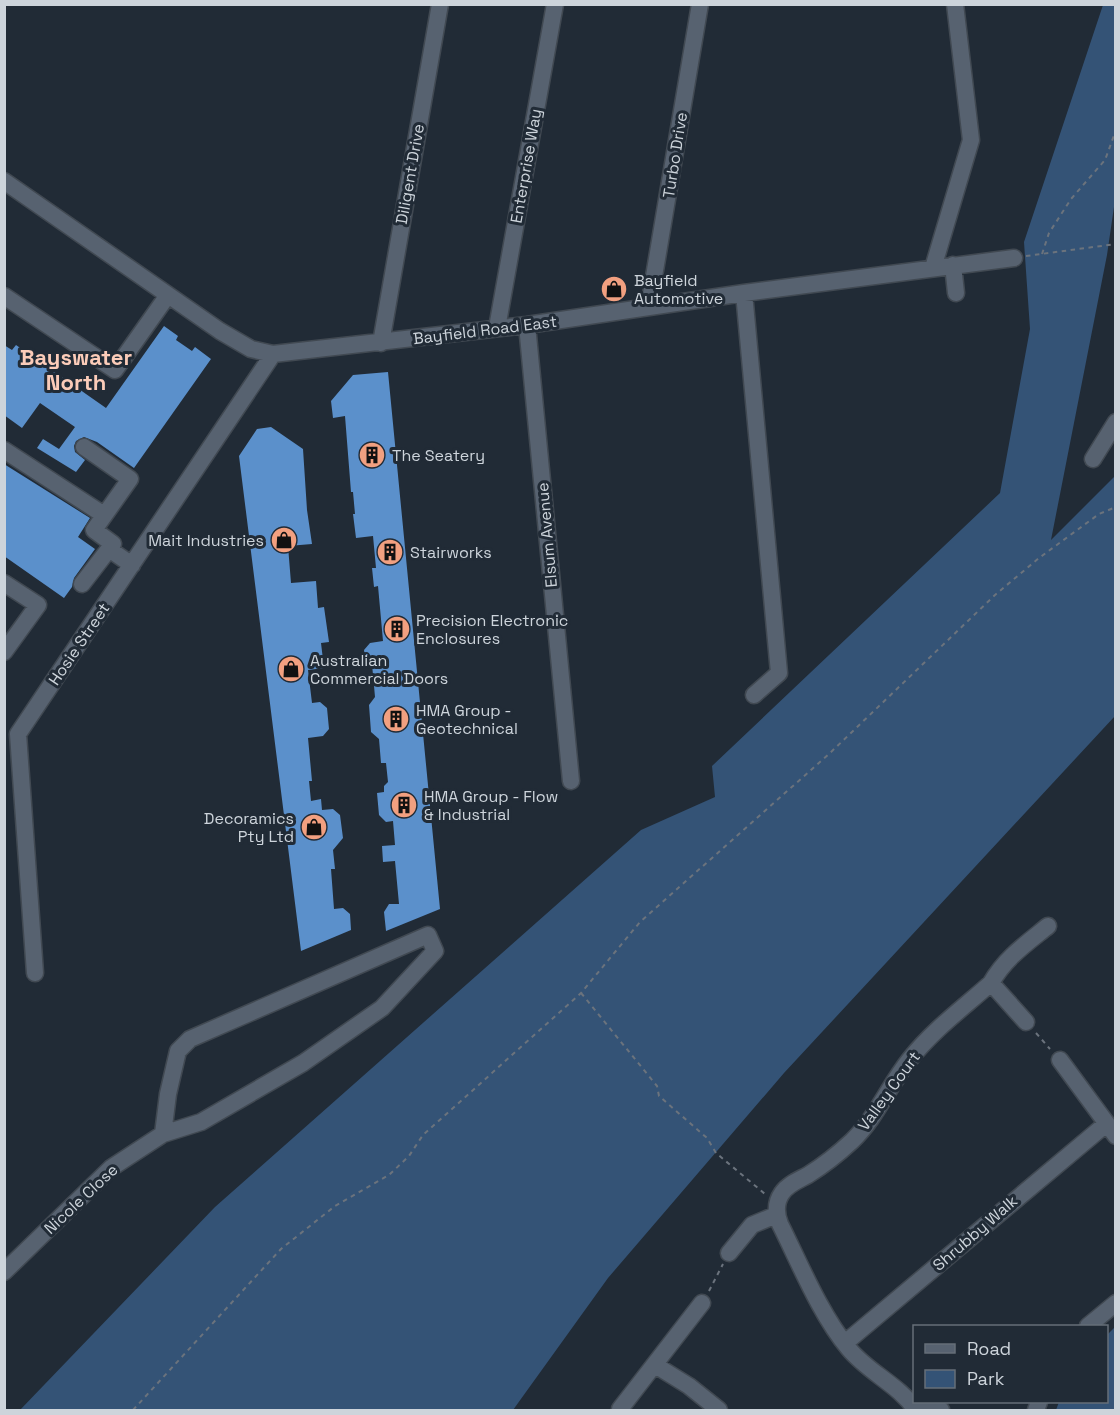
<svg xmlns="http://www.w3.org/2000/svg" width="1120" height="1415" font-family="'Space Grotesk',sans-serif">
<rect width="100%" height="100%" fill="#212b36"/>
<!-- green -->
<path fill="#345376" d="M 1103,5 L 1115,5 L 1115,200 L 1107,255 L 1051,540 L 1115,476 L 1115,716 L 784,1073 L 608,1278 L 513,1410 L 20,1410 L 215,1207 L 641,830 L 715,797 L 712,766 L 1000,493 L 1030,329 L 1024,242 Z
M 1115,1327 L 1115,1410 L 1056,1410 L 1059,1402 L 1106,1402 L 1107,1335 Z"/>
<!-- building -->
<path fill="#5b90cb" d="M 164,326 L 178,336 L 176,340 L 192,351 L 195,347 L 211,359 L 134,468 L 97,442 L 84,437 L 76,441 L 74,446 L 75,452 L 85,460 L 76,472 L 37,448 L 43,439 L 59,449 L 75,427 L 40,403 L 22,428 L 4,415 L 4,345 L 12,350 L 16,345 L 106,408 Z
M 388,372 L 440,909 L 386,931 L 384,912 L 389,904 L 399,904 L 395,861 L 383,862 L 382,846 L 395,845 L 393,821 L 386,822 L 379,815 L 377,793 L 384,792 L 384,786 L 388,782 L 386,763 L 381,763 L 379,739 L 371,732 L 369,705 L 375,697 L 372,664 L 366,664 L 364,650 L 370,643 L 383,641 L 378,586 L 374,587 L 372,568 L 376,568 L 373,536 L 356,538 L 353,514 L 355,514 L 353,492 L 351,492 L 345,416 L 333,418 L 331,401 L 353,375 Z
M 271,427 L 303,449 L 307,510 L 312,544 L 288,546 L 291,583 L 316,581 L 318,608 L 324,607 L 329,642 L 321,643 L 324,668 L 308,670 L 312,703 L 320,702 L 327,708 L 329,729 L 323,736 L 308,738 L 312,781 L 309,781 L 311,801 L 321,799 L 322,810 L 333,809 L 340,815 L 343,838 L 333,850 L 335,869 L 331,869 L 334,909 L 343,908 L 350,914 L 351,930 L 301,951 L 239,456 L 257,429 Z
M 4,464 L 90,518 L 78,537 L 95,549 L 74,578 L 72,587 L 64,598 L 4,556 Z"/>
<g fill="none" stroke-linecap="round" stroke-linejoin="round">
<defs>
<path id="minor" d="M 4,181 L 220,331 L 251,349 L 273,354 L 527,325 L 744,293 L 1014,258
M 953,265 L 956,293
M 933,268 L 971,140 L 955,4
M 744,293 L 779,673 L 754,695
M 4,296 L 115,370 L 168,295
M 649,306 L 700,4
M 527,325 L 571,781
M 497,328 L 555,4
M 381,343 L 440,4
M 84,447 L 130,479 L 94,530 L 113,544 L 109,549 L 132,565
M 4,450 L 104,515
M 1093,459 L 1116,422
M 4,583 L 38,605 L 4,652
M 82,584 L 109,549
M 35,973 L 18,734 L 273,354
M 991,983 C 1005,958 1027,943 1048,926
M 1060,1060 L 1116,1136
M 729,1253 L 752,1225 L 776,1215
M 4,1272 L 111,1168 L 163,1134 L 201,1122 L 303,1063 L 382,1008 L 435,951 L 428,935 L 190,1039 L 178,1051 L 168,1094 L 163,1134
M 1088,1326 L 1116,1303
M 845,1343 L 1106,1124
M 655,1365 L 689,1386 L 719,1410
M 620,1409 L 702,1303
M 916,1410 C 899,1385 869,1373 849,1349 C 820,1314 800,1264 780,1224 C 776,1214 775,1203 782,1193 C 788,1184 799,1180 808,1175 C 824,1165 838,1154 852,1141 C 877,1117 889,1085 910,1059 C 934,1029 963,1008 991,983 L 1026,1022
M 921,1410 L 929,1409 L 941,1410
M 1036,1410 L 1039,1402"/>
</defs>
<!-- minor casing -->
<use href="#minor" stroke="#414952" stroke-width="19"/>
<!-- path -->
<path stroke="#6b737d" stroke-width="2" stroke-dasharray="4.5 4.5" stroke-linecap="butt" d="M 1042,254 L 1049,233 L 1071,199 L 1105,160 L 1116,130
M 1026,256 L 1116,244
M 581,993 L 657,1086 L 659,1096 L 707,1138 L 716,1153 L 765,1194
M 1036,1033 L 1050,1049
M 709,1291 L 723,1264
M 133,1410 L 281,1249 L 335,1206 L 389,1175 L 409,1156 L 423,1135 L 581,993 L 640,922 L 830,753 L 995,595 L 1039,558 L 1099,514 L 1116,507"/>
<!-- minor -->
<use href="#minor" stroke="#576270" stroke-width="16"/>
</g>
<!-- icons -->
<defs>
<symbol id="shop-disc" viewBox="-11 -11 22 22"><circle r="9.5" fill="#f2a080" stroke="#212b36"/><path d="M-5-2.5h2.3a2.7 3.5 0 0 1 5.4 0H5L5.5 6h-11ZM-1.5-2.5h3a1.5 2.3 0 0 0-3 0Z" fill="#111"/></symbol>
<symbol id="building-disc" viewBox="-11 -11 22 22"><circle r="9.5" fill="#f2a080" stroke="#212b36"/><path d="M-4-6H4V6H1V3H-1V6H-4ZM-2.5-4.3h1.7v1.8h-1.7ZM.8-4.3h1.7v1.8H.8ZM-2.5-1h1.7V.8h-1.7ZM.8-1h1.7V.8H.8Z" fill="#111"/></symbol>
</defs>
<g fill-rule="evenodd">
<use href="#shop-disc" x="599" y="274" width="30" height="30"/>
<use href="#building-disc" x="357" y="440" width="30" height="30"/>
<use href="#shop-disc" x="269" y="525" width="30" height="30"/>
<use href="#building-disc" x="375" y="537" width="30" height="30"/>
<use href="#building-disc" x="382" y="614" width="30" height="30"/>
<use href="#shop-disc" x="276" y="654" width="30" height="30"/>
<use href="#building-disc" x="381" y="704" width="30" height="30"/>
<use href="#building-disc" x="389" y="790" width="30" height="30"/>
<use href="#shop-disc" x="299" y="812" width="30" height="30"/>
</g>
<g text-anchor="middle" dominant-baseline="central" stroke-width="6" stroke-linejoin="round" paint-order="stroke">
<!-- street labels -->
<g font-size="16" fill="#cdd4db" stroke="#212b36">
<text transform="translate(675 155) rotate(-81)">Turbo Drive</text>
<text transform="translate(526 166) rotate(-80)">Enterprise Way</text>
<text transform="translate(410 174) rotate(-80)">Diligent Drive</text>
<text transform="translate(485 330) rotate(-7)">Bayfield Road East</text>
<text transform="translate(547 535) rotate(-95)">Elsum Avenue</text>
<text transform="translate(79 644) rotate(-56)">Hosie Street</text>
<text transform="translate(889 1091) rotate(-54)">Valley Court</text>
<text transform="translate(81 1199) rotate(-43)">Nicole Close</text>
<text transform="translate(975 1233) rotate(-41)">Shrubby Walk</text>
</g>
<!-- poi labels -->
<g font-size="16" fill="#cdd4db" stroke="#212b36" text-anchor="start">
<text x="634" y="280">Bayfield<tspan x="634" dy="18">Automotive</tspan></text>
<text x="392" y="455">The Seatery</text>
<text x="264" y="540" text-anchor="end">Mait Industries</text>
<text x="410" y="552">Stairworks</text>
<text x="416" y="620">Precision Electronic<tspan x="416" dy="18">Enclosures</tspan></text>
<text x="310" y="660">Australian<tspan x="310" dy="18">Commercial Doors</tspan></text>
<text x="416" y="710">HMA Group -<tspan x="416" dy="18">Geotechnical</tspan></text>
<text x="424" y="796">HMA Group - Flow<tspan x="424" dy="18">&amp; Industrial</tspan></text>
<text x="294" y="818" text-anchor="end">Decoramics<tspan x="294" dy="18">Pty Ltd</tspan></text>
</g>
<!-- district labels -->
<g font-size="22" font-weight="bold" fill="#fbccb9" stroke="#212b36">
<text x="76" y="357">Bayswater<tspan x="76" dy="25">North</tspan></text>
</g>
</g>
<!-- border -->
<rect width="1120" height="1415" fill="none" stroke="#cdd4db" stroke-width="12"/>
<!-- legend -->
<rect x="913" y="1325" width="195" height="78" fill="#212b36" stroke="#666f78" stroke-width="1.5"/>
<rect x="925" y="1344" width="30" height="9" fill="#576270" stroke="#666f78" stroke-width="1.5"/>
<text x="967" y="1355" font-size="18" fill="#cdd4db">Road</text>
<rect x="925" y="1370" width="30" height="18" fill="#345376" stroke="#666f78" stroke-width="1.5"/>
<text x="967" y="1385" font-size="18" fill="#cdd4db">Park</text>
</svg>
